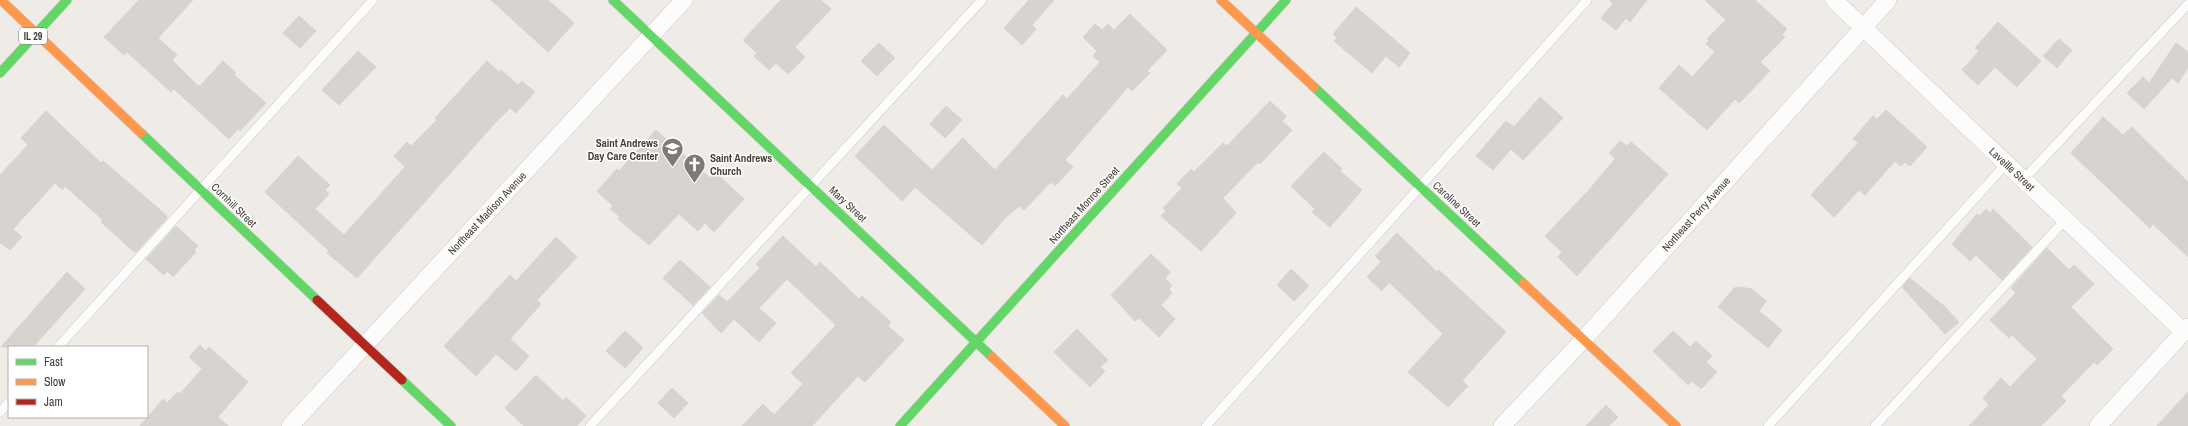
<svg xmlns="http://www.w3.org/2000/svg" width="2188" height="426" font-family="'Archivo Narrow',sans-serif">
<rect width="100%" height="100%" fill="#efece8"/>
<!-- building -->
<path fill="#d7d4cf" stroke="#d7d3ce" d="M 139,0 L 193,0 L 158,38 L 177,55 L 172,60 L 197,85 L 200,86 L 223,61 L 236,73 L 234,75 L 266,103 L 240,131 L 238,129 L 229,139 L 174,89 L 171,92 L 127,52 L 124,55 L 104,37 Z
M 491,0 L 548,0 L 574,23 L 548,52 Z
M 781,0 L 821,0 L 831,9 L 795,47 L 805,57 L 788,74 L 776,63 L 769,70 L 754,56 L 757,53 L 743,40 Z
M 1029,0 L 1054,0 L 1032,25 L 1036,29 L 1022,45 L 1004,28 Z
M 1610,0 L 1647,0 L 1630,22 L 1626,18 L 1616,30 L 1601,18 L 1613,4 Z
M 1705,0 L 1755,0 L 1787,29 L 1782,34 L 1785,37 L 1760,62 L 1770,71 L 1739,103 L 1735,99 L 1707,130 L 1659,88 L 1679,65 L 1692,77 L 1715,52 L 1706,44 L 1709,41 L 1707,39 L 1726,20 Z
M 1356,7 L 1410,53 L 1399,67 L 1386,56 L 1372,73 L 1334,41 L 1337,38 L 1333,34 Z
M 1130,14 L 1167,50 L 1147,71 L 1150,73 L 1132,91 L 1128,87 L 1065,160 L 1073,167 L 1055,186 L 1051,182 L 1024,210 L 1019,206 L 1005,218 L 982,245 L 915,187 L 902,201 L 855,156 L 884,125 L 932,170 L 963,138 L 995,170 L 1063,95 L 1067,99 L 1100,62 L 1093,56 L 1097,51 L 1083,37 L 1095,24 L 1102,30 L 1108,24 L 1114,30 Z
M 299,16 L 316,31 L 300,48 L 283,33 Z
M 1998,22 L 2041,61 L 2017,87 L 1995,67 L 1978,85 L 1962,70 L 1979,51 L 1975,48 Z
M 2059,39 L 2072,50 L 2057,68 L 2043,56 Z
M 879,43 L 895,58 L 877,76 L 861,61 Z
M 2176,43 L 2188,52 L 2188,68 L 2178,83 L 2172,78 L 2144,109 L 2127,93 L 2143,77 L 2149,83 Z
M 358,51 L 376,67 L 339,105 L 322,90 Z
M 487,61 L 499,72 L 501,70 L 518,85 L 522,81 L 535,92 L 516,113 L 510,108 L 495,123 L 357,278 L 327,253 L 329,251 L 265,192 L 298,156 L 330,185 L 325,190 L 329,194 L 315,209 L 344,235 L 405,167 L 394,156 L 407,142 L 411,146 L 437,120 L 435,118 Z
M 1540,97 L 1563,118 L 1523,160 L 1511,149 L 1493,170 L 1476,156 L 1506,121 L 1514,127 Z
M 1270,101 L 1286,116 L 1282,121 L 1292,130 L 1260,164 L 1258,162 L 1223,198 L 1236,213 L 1201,251 L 1161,216 L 1166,211 L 1163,208 L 1182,188 L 1177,184 L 1191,169 L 1194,172 L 1223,143 L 1227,146 Z
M 946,106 L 962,120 L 945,138 L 930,124 Z
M 1886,110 L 1927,147 L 1910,166 L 1905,162 L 1901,166 L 1895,161 L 1865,195 L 1859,190 L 1834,217 L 1811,195 L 1858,143 L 1853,139 L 1873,116 L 1877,119 Z
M 46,111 L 101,163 L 103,161 L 166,215 L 167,218 L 137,251 L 134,252 L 101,222 L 103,220 L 65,186 L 62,190 L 55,183 L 13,229 L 22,237 L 10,250 L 1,243 L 0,244 L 0,175 L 28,145 L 21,138 Z
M 2103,117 L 2123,135 L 2132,127 L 2188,182 L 2188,257 L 2153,224 L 2150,228 L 2071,153 Z
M 656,130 L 710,178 L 715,172 L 744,199 L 714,232 L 705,223 L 698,231 L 679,214 L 649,245 L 618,219 L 620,217 L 610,209 L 613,206 L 597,191 L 617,169 L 619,171 Z
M 1620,141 L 1627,146 L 1631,142 L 1668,174 L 1577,276 L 1558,257 L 1562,252 L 1545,236 L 1589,190 L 1614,160 L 1615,158 L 1609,153 Z
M 1324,152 L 1342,169 L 1340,171 L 1362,190 L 1330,227 L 1312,212 L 1315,209 L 1291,186 Z
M 1986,209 L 1990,213 L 1993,209 L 2032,247 L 2002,280 L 1976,255 L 1970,261 L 1952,244 L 1977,214 L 1979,216 Z
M 176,226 L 198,246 L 194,250 L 196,252 L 173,277 L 167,271 L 164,275 L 146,259 Z
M 1397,233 L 1437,272 L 1439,270 L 1506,332 L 1462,381 L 1468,386 L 1448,407 L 1408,372 L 1443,334 L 1389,282 L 1382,291 L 1367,277 L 1381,262 L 1375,256 Z
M 783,236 L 816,267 L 820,262 L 859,299 L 862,296 L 891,322 L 888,326 L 904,340 L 865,382 L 858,376 L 812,426 L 742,426 L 763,404 L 774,415 L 803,384 L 791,373 L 836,325 L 787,279 L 759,308 L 776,323 L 759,342 L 734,319 L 721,333 L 702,313 L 719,295 L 727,302 L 760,268 L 756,264 Z
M 556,237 L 577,257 L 537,300 L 541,304 L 510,339 L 529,356 L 516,371 L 496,354 L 476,376 L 444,346 L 510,275 L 516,281 Z
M 2047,248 L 2069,270 L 2074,265 L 2094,284 L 2071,307 L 2113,349 L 2097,365 L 2094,362 L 2061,396 L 2066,401 L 2041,426 L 1969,426 L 1989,405 L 1983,398 L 2001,378 L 2010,387 L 2037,359 L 2012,335 L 2009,338 L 1990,320 L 2016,293 L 2011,288 Z
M 1151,254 L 1170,272 L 1165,279 L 1172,285 L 1169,289 L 1172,293 L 1161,305 L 1175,319 L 1159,337 L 1139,318 L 1135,321 L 1111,295 Z
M 680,260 L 710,287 L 693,305 L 663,278 Z
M 1291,269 L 1309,286 L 1294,301 L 1277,285 Z
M 67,272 L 85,289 L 33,347 L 1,347 Z
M 1910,278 L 1944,306 L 1959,322 L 1945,334 L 1902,287 Z
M 1739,287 L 1752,289 L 1766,301 L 1759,311 L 1782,330 L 1768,348 L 1718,307 L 1734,288 Z
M 1077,329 L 1108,360 L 1100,367 L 1105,371 L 1090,387 L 1054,352 Z
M 625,331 L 643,348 L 625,368 L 606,351 Z
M 1673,331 L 1690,347 L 1696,341 L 1712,356 L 1706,362 L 1717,372 L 1701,389 L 1692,381 L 1688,385 L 1653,351 Z
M 200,345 L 206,351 L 209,347 L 248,382 L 218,417 L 228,426 L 140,426 L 163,399 L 167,403 L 178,392 L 180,394 L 202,369 L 189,357 Z
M 536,375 L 563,401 L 566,397 L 586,416 L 577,426 L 524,426 L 505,408 Z
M 672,388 L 688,403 L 674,418 L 658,403 Z
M 2188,392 L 2188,426 L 2157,426 Z
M 1606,405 L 1618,417 L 1609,426 L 1586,426 Z"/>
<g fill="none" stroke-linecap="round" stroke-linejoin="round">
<defs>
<path id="lane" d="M 2023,180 L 2188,4
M 58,347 L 373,0
M 0,412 L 9,402
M 590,426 L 982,0
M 1206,426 L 1587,0
M 1768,426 L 2006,164
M 1875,426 L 2065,220"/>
<path id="street" d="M 1834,0 L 2184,332
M 290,426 L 684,0
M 1502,426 L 1584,339 L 1888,0
M 2098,426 L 2188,327"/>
<path id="fast" d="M 613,0 L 992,357
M 0,73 L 67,0
M 1314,87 L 1523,283
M 141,133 L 317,300
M 402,380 L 451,426
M 900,426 L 1286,0"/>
<path id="slow" d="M 1,0 L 141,133
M 1221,0 L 1314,87
M 1523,283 L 1676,426
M 992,357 L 1065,426"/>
<path id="jam" d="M 317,300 L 402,380"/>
</defs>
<!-- lane casing -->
<use href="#lane" stroke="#ccc8c4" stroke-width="10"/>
<!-- street casing -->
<use href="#street" stroke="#ccc8c4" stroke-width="18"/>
<!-- fast casing -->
<use href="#fast" stroke="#cec9c0" stroke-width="10"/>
<!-- slow casing -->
<use href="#slow" stroke="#cec9c0" stroke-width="10"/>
<!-- jam casing -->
<use href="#jam" stroke="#cec9c0" stroke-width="10"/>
<!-- lane -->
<use href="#lane" stroke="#fdfcfc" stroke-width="9"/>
<!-- street -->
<use href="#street" stroke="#fdfcfc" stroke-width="17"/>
<!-- fast -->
<use href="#fast" stroke="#63d668" stroke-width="9"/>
<!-- slow -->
<use href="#slow" stroke="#ff974d" stroke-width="9"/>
<!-- jam -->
<use href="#jam" stroke="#b3261e" stroke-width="9"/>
</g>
<!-- icons -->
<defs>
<symbol id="school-pin" viewBox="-11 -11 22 30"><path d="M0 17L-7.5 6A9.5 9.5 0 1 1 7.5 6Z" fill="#807a74" stroke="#fff"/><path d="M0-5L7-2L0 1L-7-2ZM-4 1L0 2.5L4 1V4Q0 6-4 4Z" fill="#fff"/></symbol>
<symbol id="church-pin" viewBox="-11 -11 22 30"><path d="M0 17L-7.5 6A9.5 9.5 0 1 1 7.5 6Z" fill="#807a74" stroke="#fff"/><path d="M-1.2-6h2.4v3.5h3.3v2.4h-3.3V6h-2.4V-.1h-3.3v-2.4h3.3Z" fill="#fff"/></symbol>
</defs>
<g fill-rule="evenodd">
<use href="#school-pin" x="660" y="136" width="25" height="34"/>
<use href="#church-pin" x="682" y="152" width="25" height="34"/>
</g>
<g text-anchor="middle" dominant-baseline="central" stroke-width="3" stroke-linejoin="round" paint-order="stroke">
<!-- shield labels -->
<rect fill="#fff" stroke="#7d7772" stroke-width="1" x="19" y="28" width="28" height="16" rx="3"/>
<g font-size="10" font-weight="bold" fill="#453d35">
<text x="33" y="36">IL 29</text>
</g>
<!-- poi labels -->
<g font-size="11" font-weight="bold" fill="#453d35" stroke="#fff" text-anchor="end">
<text x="658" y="143">Saint Andrews<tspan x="658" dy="13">Day Care Center</tspan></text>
<text x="710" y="158" text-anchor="start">Saint Andrews<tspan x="710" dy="13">Church</tspan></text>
</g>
<!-- street labels -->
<g font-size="11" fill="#453d35" stroke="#fff">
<text transform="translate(2012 169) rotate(43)">Laveille Street</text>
<text transform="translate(848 204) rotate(43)">Mary Street</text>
<text transform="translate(1457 204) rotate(43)">Caroline Street</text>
<text transform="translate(234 205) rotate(44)">Cornhill Street</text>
<text transform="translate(1084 205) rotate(-48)">Northeast Monroe Street</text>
<text transform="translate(487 213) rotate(-47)">Northeast Madison Avenue</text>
<text transform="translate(1696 214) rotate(-48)">Northeast Perry Avenue</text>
</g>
</g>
<!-- legend -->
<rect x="8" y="346" width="140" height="72" fill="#ffffff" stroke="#b5b1ae"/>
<rect x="16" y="359" width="20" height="6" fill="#63d668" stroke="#b5b1ae"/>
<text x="44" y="366" font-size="12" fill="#453d35">Fast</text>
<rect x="16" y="379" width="20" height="6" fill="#ff974d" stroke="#b5b1ae"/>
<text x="44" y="386" font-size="12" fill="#453d35">Slow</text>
<rect x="16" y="399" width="20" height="6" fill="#b3261e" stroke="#b5b1ae"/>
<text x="44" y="406" font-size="12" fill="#453d35">Jam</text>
</svg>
